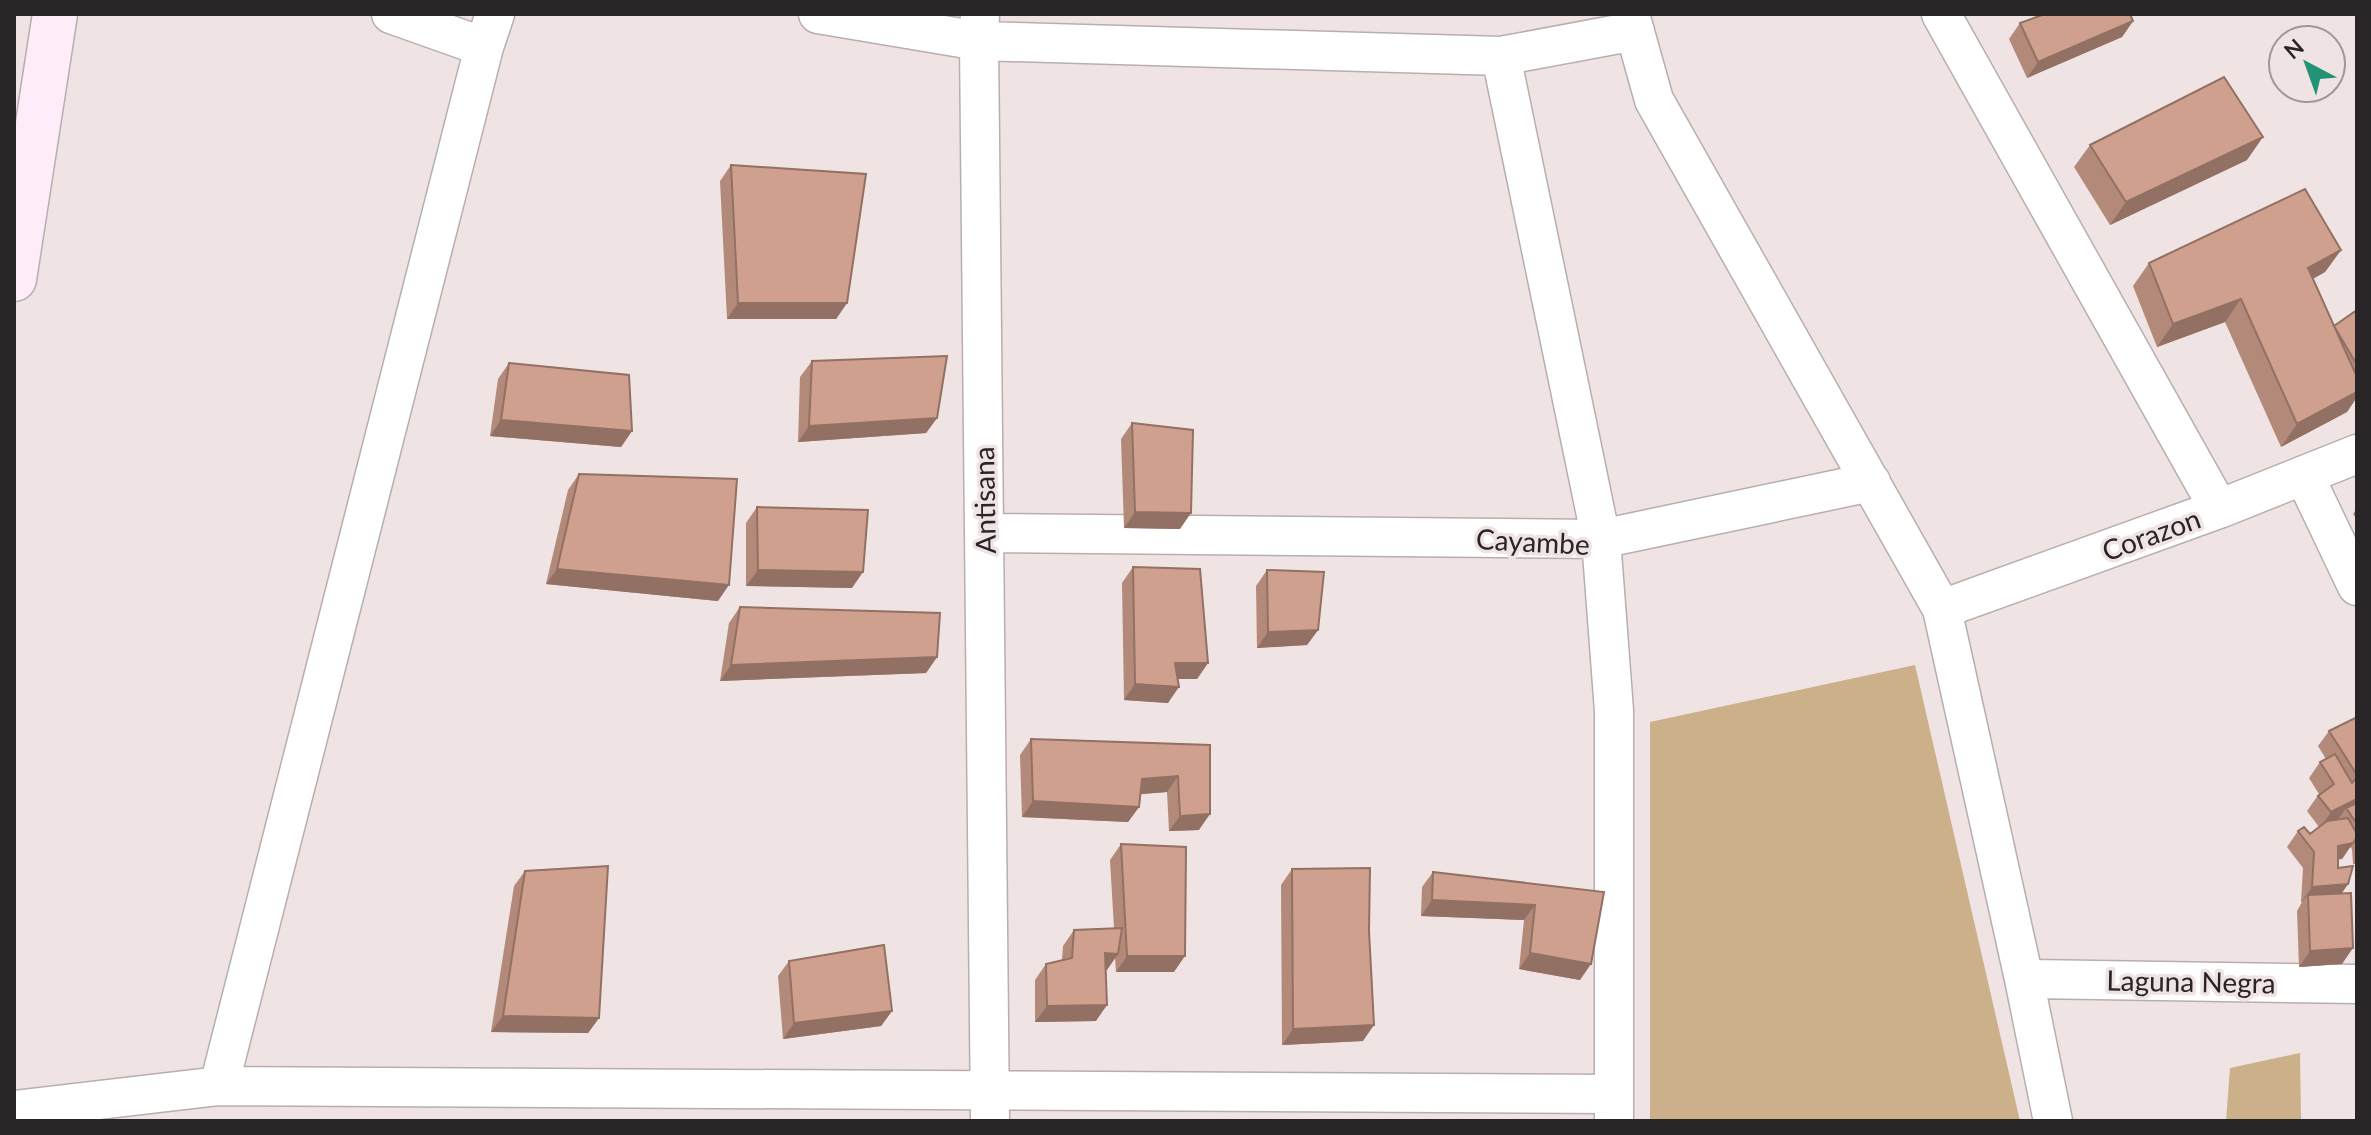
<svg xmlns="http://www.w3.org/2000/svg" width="2371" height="1135" font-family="Lato,sans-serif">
<rect width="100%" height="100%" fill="#efe3e4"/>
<!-- green -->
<path fill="#ccb08a" d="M 1915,665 L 2020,1121 L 1650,1121 L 1650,722 Z
M 2300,1053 L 2301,1121 L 2226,1121 L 2230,1068 Z
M 1577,1119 L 1578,1121 L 1050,1121 L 1050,1120 Z"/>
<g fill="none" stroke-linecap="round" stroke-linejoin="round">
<defs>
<path id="street" d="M 391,14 L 484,47
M 818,14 L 979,41 L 1501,56
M 980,14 L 979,41 L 990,1121
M 1630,14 L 1654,100 L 1942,609 L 2024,979 L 2053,1121
M 1941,14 L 2219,509
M 1635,31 L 1501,56 L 1601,539 L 1871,482
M 2304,475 L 2357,586
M 984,533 L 1601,539 L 1614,711 L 1614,1121
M 1942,609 L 2219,509 L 2357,454
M 2024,979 L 2357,984
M 219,1086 L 484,47 L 495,14
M 14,1110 L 219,1086 L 1614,1094"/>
<path id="secondary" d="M 14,279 L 55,14"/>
</defs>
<!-- street casing -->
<use href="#street" stroke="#b8aeaf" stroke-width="41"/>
<!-- secondary casing -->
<use href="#secondary" stroke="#b8aeaf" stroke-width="47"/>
<!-- street -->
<use href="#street" stroke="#fff" stroke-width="38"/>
<!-- secondary -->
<use href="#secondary" stroke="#ffecf9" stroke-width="44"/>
</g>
<!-- wall -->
<path fill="#b38a7a" d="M 2133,21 L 2122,37 L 2027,78 L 2009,39 L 2020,23 Z
M 2090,145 L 2247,160 L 2110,225 L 2074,167 Z
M 731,165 L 847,303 L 836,319 L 727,319 L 720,181 Z
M 2341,250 L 2325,272 L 2313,279 L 2334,326 L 2357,310 L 2357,397 L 2347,412 L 2281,447 L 2225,322 L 2157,347 L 2133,286 L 2149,263 Z
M 812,361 L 937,418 L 926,433 L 798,442 L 800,377 Z
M 509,363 L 632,431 L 621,447 L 490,436 L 498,379 Z
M 1132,423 L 1180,529 L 1124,528 L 1121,439 Z
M 579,474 L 718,601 L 546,584 L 568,490 Z
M 757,507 L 852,588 L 746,586 L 746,523 Z
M 2357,508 L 2357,520 L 2353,514 Z
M 1133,567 L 1208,663 L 1197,679 L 1178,679 L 1168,703 L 1124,700 L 1122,583 Z
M 1267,570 L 1318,630 L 1307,645 L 1257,648 L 1256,586 Z
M 740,607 L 937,657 L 926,673 L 720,681 L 729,623 Z
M 2357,717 L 2357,864 L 2353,864 L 2352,849 L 2350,847 L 2342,859 L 2338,859 L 2338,868 L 2348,884 L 2341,894 L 2342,964 L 2299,967 L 2297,911 L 2302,902 L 2301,902 L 2303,868 L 2287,847 L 2298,831 L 2310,834 L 2319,827 L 2307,811 L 2319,794 L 2309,778 L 2320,762 L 2326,759 L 2318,746 L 2329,731 Z
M 1031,739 L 1210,745 L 1199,830 L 1169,831 L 1167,792 L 1140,794 L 1139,807 L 1128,822 L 1022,817 L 1020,755 Z
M 1121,844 L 1174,972 L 1116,972 L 1115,958 L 1106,970 L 1096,1021 L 1035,1022 L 1035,980 L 1046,964 L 1062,960 L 1063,946 L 1074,930 L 1114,928 L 1110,860 Z
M 1292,869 L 1363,1041 L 1282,1045 L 1281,885 Z
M 525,871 L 599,1018 L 588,1033 L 491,1032 L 514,886 Z
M 1433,872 L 1604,892 L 1580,980 L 1519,969 L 1524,920 L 1421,916 L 1422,887 Z
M 789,961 L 892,1011 L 881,1026 L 783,1039 L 778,976 Z"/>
<!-- shaded-wall -->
<path fill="#927063" d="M 2133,21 L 2122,37 L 2027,78 L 2038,62 Z
M 2263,137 L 2247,160 L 2110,225 L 2126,202 Z
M 2341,250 L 2325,272 L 2292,290 L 2308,268 Z
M 2241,299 L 2225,322 L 2157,347 L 2173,324 Z
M 738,303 L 847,303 L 836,319 L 727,319 Z
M 2357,392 L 2357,397 L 2347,412 L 2281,447 L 2297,424 Z
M 937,418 L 926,433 L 798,442 L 809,426 Z
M 501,420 L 632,431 L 621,447 L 490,436 Z
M 1135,512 L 1191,513 L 1180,529 L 1124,528 Z
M 557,569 L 729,585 L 718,601 L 546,584 Z
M 758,570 L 863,572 L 852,588 L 746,586 Z
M 1318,630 L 1307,645 L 1257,648 L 1268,632 Z
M 937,657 L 926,673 L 720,681 L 731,665 Z
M 1175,663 L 1208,663 L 1197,679 L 1164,679 Z
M 1135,684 L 1179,687 L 1168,703 L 1124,700 Z
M 1178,776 L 1167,792 L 1131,795 L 1142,779 Z
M 2357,799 L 2357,809 L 2346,808 L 2339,818 L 2320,828 L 2331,812 Z
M 1033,801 L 1139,807 L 1128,822 L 1022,817 Z
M 1210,814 L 1199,830 L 1169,831 L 1180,816 Z
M 2353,843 L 2342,859 L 2327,861 L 2338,846 Z
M 2348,884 L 2337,900 L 2308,895 L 2301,902 L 2312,887 Z
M 1432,900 L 1535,905 L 1524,920 L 1421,916 Z
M 2353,948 L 2342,964 L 2299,967 L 2310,951 Z
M 1105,953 L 1118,954 L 1107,970 L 1094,969 Z
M 1530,953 L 1591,964 L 1580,980 L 1519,969 Z
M 1127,956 L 1185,956 L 1174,972 L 1116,972 Z
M 1107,1005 L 1096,1021 L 1035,1022 L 1047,1006 Z
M 892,1011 L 881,1026 L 783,1039 L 794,1023 Z
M 503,1016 L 599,1018 L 588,1033 L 491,1032 Z
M 1374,1025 L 1363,1041 L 1282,1045 L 1293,1029 Z"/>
<!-- building -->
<path fill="#d0a08e" stroke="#927063" stroke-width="2" d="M 2045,14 L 2130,14 L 2133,21 L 2038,62 L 2020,23 Z
M 2224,77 L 2263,137 L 2126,202 L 2090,145 Z
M 731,165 L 866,174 L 847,303 L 738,303 Z
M 2305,189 L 2341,250 L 2308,268 L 2357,377 L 2357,392 L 2297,424 L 2241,299 L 2173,324 L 2149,263 Z
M 2357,310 L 2357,365 L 2334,326 Z
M 947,356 L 937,418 L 809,426 L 812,361 Z
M 509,363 L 629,375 L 632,431 L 501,420 Z
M 1132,423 L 1193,430 L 1191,513 L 1135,512 Z
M 579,474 L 737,479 L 729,585 L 557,569 Z
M 757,507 L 868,510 L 863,572 L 758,570 Z
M 1133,567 L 1200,569 L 1208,663 L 1175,663 L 1179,687 L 1135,684 Z
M 1267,570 L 1324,572 L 1318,630 L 1268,632 Z
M 740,607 L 940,613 L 937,657 L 731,665 Z
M 2357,717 L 2357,775 L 2329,731 Z
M 1031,739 L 1210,745 L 1210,814 L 1180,816 L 1178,776 L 1142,779 L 1139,807 L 1033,801 Z
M 2335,754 L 2352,783 L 2357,777 L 2357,799 L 2331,812 L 2318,796 L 2334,784 L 2320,762 Z
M 2357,803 L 2357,824 L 2346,808 Z
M 2348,818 L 2357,834 L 2357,837 L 2353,843 L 2338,846 L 2338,868 L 2353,866 L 2348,884 L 2312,887 L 2314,852 L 2298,831 L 2304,827 L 2310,834 L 2327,821 Z
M 1121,844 L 1186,847 L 1185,956 L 1127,956 Z
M 608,866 L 599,1018 L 503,1016 L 525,871 Z
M 1370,868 L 1369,931 L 1374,1025 L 1293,1029 L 1292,869 Z
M 1433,872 L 1604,892 L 1591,964 L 1530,953 L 1535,905 L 1432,900 Z
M 2351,893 L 2353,948 L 2310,951 L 2308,895 Z
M 1122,928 L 1118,954 L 1105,953 L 1107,1005 L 1047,1006 L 1046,964 L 1072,958 L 1074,930 Z
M 884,945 L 892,1011 L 794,1023 L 789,961 Z"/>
<g text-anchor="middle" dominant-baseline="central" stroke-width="7" stroke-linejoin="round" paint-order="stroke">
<!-- street labels -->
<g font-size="28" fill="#292526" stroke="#efe3e4">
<text transform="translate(984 500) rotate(-91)">Antisana</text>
<text transform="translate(2151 534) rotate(-20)">Corazon</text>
<text transform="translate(1533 541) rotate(3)">Cayambe</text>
<text transform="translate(2191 981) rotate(1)">Laguna Negra</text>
</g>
</g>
<!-- border -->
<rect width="2371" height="1135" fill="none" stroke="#292526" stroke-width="32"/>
<!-- north arrow -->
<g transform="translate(2307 64) rotate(319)"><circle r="38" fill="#efe3e4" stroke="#a09798" stroke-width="2"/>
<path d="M0-6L14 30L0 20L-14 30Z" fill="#229374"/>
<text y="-12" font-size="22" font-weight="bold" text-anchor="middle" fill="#292526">N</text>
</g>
</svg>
